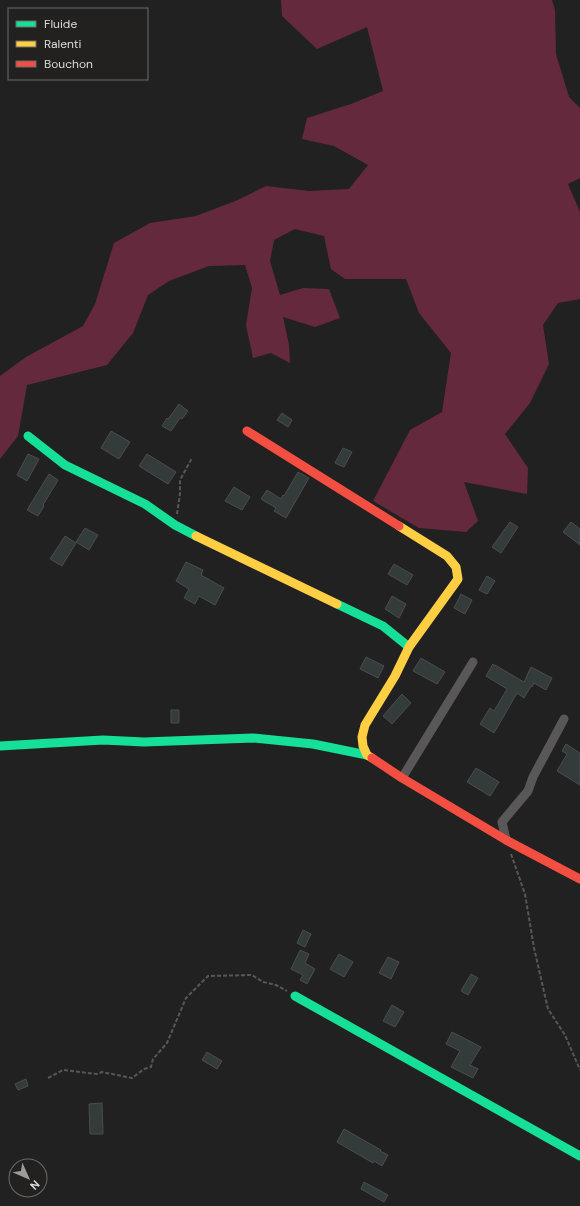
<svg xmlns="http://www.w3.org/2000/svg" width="580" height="1206" font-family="'DM Sans',sans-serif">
<rect width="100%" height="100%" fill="#222121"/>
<!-- green -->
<path fill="#64293d" d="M 281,0 L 552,0 L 555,10 L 556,54 L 569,97 L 580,108 L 580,178 L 568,184 L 580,212 L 580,299 L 558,303 L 543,325 L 549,364 L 530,403 L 505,434 L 528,468 L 527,494 L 464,482 L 478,521 L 466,532 L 419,528 L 373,501 L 410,430 L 442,412 L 451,353 L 419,313 L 406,279 L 345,279 L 331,269 L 324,236 L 295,229 L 274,240 L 270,261 L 280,295 L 303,288 L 329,289 L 340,318 L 315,327 L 283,317 L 289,345 L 290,363 L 271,353 L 253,358 L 246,325 L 252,288 L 245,265 L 209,266 L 169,281 L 148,295 L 133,333 L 107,365 L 27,385 L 18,436 L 0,459 L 0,376 L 26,357 L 83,326 L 95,304 L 114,243 L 150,223 L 196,216 L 238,200 L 266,186 L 309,191 L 349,189 L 368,165 L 334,146 L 302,139 L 307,118 L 351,104 L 383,91 L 367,27 L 317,49 L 282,16 Z"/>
<!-- building -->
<path fill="#333b3b" stroke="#4d4c4d" d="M 179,404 L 188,411 L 182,419 L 180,418 L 171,431 L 162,426 L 167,418 L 168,419 Z
M 282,413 L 292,420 L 288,427 L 277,420 Z
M 111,431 L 130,442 L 119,459 L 101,448 Z
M 343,448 L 352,452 L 344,467 L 335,463 Z
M 28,454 L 39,459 L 27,481 L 17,475 Z
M 147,454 L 176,472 L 168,484 L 139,466 Z
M 298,472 L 309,478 L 286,518 L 274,511 L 276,508 L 261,499 L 267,490 L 281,499 L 283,495 L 284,496 Z
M 49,474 L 58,480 L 43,505 L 44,506 L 38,516 L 27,510 Z
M 234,487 L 250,497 L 242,510 L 225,501 Z
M 510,522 L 518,527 L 501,553 L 492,547 Z
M 571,522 L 580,529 L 580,545 L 563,532 Z
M 85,528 L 98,535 L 89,550 L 76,542 Z
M 65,536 L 76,543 L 62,566 L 50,559 Z
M 186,562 L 203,570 L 201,575 L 224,588 L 215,605 L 199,596 L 195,604 L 184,598 L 189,589 L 176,581 Z
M 394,564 L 413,575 L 407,585 L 388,574 Z
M 487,576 L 495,581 L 487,594 L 479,590 Z
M 461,594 L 472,600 L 465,614 L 454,608 Z
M 392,596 L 406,604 L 399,618 L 385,609 Z
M 366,657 L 384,666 L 378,678 L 360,669 Z
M 421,658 L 445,672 L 437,684 L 413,671 Z
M 493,664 L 524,682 L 531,667 L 552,678 L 546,690 L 534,683 L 532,687 L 531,686 L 524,698 L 517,693 L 494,733 L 480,724 L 490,708 L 494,711 L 507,689 L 486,676 Z
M 402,694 L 411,703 L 392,724 L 383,716 Z
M 171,710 L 179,710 L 179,723 L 171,723 Z
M 566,744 L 580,753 L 580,785 L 557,771 L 567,754 L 562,751 Z
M 476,768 L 499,782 L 490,796 L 467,782 Z
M 303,930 L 311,934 L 305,947 L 297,943 Z
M 300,950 L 309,954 L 305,963 L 315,969 L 307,984 L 300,980 L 303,975 L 291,969 Z
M 339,954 L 353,962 L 344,977 L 330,969 Z
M 388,957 L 399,962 L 391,979 L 379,973 Z
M 471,974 L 478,978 L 468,995 L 461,991 Z
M 392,1005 L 404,1012 L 395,1027 L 383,1021 Z
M 452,1032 L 481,1047 L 470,1065 L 478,1069 L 473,1078 L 451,1067 L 460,1051 L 446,1044 Z
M 207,1052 L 222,1061 L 217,1069 L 202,1060 Z
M 26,1079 L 28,1086 L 18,1090 L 15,1084 Z
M 102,1103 L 103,1134 L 90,1134 L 89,1104 Z
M 344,1129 L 381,1150 L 380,1151 L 388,1155 L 382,1166 L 374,1161 L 373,1163 L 337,1142 Z
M 364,1182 L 388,1195 L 384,1202 L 361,1189 Z"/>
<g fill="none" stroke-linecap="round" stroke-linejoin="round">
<!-- path -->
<path stroke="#585757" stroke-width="2" stroke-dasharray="4 2" stroke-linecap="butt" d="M 177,514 L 180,494 L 180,480 L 192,458
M 511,854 L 525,894 L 534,948 L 548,1009 L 565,1035 L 580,1070
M 48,1078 L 63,1070 L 97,1074 L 102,1072 L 132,1078 L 144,1069 L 151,1067 L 153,1059 L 167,1043 L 186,998 L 208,976 L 252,975 L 263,982 L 276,985 L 287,991"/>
<!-- street -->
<path stroke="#595758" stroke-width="9" d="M 402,778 L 473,662
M 506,840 L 502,822 L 528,791 L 533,777 L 564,719"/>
<!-- fast -->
<path stroke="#16e098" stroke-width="9" d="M 28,436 L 65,465 L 145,504 L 175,525 L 196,536
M 337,604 L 383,626 L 409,647
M 0,746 L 103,740 L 144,742 L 253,738 L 313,744 L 367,755
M 295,996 L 580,1156"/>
<!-- slow -->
<path stroke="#ffcf43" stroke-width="9" d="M 196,536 L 337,604
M 372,758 L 367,755 L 363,746 L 362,737 L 365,725 L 395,676 L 409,647 L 458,579 L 456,567 L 447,556 L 399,526"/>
<!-- jam -->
<path stroke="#f24e42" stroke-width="9" d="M 247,431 L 399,526
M 372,758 L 402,778 L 506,840 L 580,879"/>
</g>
<!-- legend -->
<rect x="8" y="8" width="140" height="72" fill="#232020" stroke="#6e6b6b"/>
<rect x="16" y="21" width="20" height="6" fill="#16e098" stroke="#6e6b6b"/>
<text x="44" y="28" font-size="12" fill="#dedbdc">Fluide</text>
<rect x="16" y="41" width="20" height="6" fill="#ffcf43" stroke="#6e6b6b"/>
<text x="44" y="48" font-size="12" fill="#dedbdc">Ralenti</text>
<rect x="16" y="61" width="20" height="6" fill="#f24e42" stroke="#6e6b6b"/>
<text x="44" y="68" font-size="12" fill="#dedbdc">Bouchon</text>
<!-- north arrow -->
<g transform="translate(28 1178) rotate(135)"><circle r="19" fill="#232020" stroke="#6e6b6b"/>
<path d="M0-3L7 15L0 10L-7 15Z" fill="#9c9a9b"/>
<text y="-6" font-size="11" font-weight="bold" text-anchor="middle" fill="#dedbdc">N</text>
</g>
</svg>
